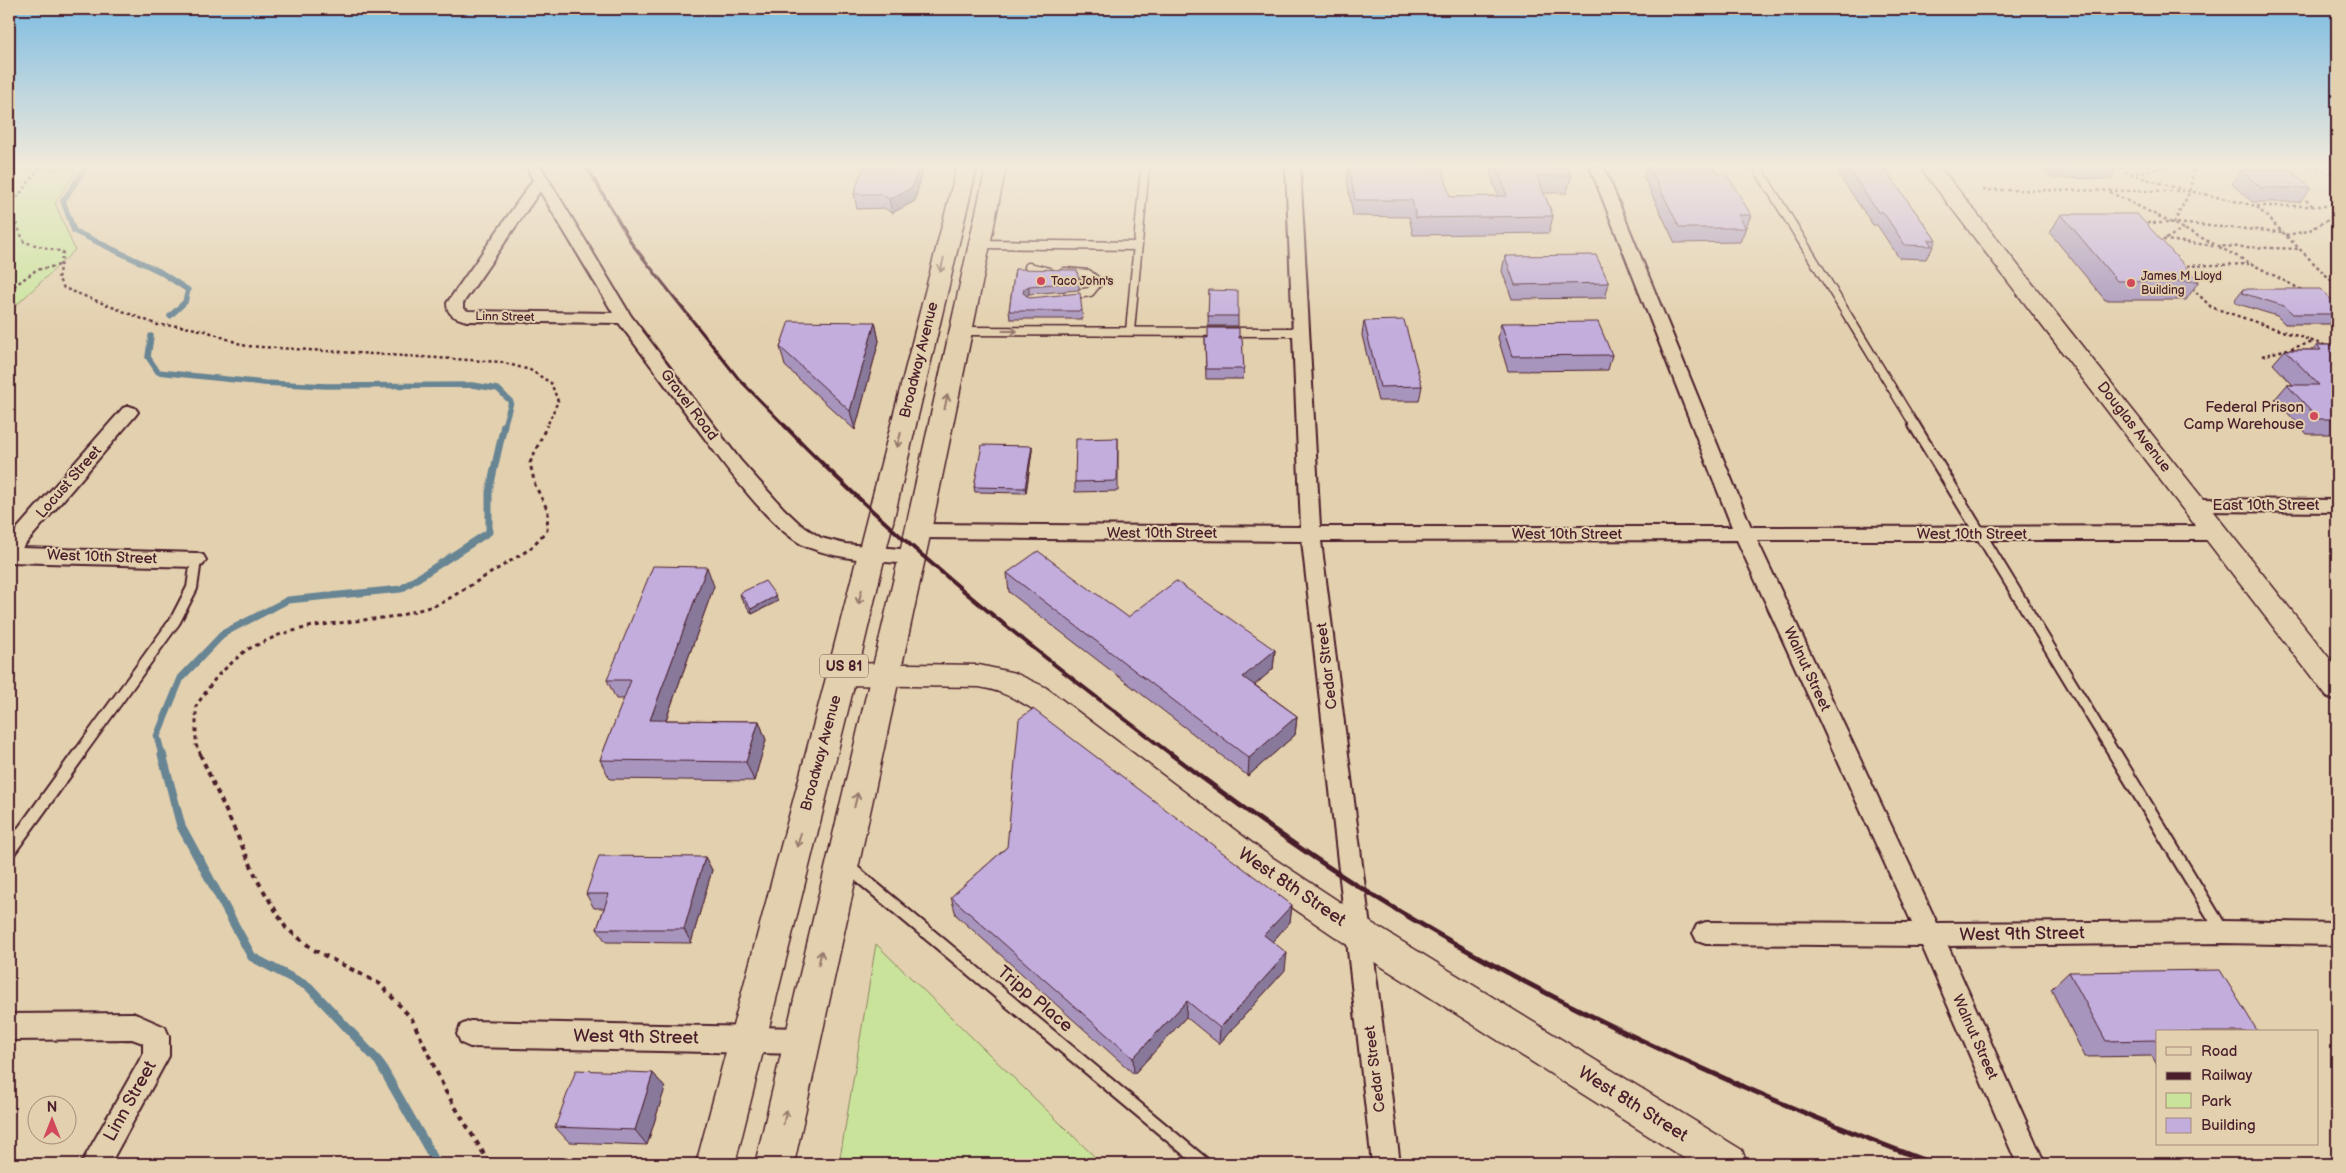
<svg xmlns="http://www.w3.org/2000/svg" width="2346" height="1173" font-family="'Balsamiq Sans',sans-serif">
<rect width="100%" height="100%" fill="#e3d0ae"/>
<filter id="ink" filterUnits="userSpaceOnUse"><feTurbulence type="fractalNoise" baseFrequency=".02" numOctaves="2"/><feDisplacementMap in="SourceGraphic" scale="10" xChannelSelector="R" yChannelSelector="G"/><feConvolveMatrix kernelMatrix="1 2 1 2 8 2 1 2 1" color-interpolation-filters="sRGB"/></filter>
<g filter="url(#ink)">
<!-- green -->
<path fill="#c9e49a" stroke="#8a8262" d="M 9,169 L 77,170 L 55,203 L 75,250 L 9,312 Z
M 876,944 L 1102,1164 L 839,1164 Z"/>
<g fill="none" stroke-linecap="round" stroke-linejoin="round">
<!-- stream-far2 -->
<path stroke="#688594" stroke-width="5.5" d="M 86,167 L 63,201 L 74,231 L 159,271 L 188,290 L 185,302 L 170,316
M 151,336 L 148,357 L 158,372 L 264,383 L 327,386 L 472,385 L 498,389 L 511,402 L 504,426"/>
<!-- stream-far1 -->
<path stroke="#688594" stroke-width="7" d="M 162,755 L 157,736 L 181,678 L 224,633 L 288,600 L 401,589 L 489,532 L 489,492 L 504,425"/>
<!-- stream -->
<path stroke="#688594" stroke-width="9" d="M 162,754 L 181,826 L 252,957 L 309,987 L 379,1062 L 437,1164"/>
<defs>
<path id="lane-far2" d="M 1757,167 L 1915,426
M 980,244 L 1138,246
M 1029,267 L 1049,272
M 1065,272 L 1088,274 L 1098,282 L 1090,292 L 1068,295
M 961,331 L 1301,332
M 1130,331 L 1145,167"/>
<path id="lane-far1" d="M 1914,425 L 2115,755
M 78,755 L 175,621 L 192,588 L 196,560"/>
<path id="lane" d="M 2115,754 L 2223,932
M 9,851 L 79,754
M 846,865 L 1204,1164"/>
<path id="street" d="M 527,167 L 541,167 L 631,316 L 740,460 L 784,509 L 801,525 L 821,538 L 845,544 L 911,550 L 918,552 L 921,557 L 918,562 L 911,564 C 877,561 842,560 810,548 C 772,534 719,457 694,424 C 669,390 644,356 619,323 L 467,321 C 456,318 447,316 447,303 L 533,180 ZM 540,191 L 613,313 L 468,311 L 463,308 L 463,303 Z
M 1286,167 L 1300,167 L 1320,527 L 1732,527 L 1590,167 L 1604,167 L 1751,527 L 2216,526 L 2223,528 L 2226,533 L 2223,538 L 2216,540 L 1757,540 L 1937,923 L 2223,921 L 2337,923 L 2337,945 L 2223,943 L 1948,946 L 2045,1164 L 2017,1164 L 1922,946 L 1706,944 L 1697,941 L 1693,933 L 1697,925 L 1706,922 L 1912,923 L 1737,540 L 1321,541 L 1400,1164 L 1372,1164 L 1302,541 L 918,538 L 911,536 L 908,531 L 911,526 L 918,524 L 1301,527 Z
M 129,406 L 135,408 L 138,412 L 135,416 L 22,548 L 196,553 L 203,555 L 206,560 L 203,565 L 196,567 L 9,562 L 9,538 L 123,408 Z
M 2195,499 L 2337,500 L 2337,512 L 2195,511 L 2188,510 L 2186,505 L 2188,500 Z
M 133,1013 L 165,1027 L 169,1036 L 169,1056 L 110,1164 L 81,1164 L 143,1054 L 143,1043 L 132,1039 L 9,1040 L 9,1014 Z
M 470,1021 L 802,1028 L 811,1032 L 815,1041 L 811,1050 L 802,1054 L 470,1047 L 461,1043 L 457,1034 L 461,1025 Z"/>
<path id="secondary" d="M 1920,167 L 1940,167 L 2337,668 L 2337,701 L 2327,697 Z
M 842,663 L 979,665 L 1015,673 L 1045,687 L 1264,852 L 1370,922 L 1742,1150 L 1747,1164 L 1693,1164 L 1346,944 L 1240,872 L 1031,708 C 1014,698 999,690 979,687 L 842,685 L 832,682 L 827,674 L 832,666 Z"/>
<path id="highway" d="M 957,167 L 977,167 L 857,674 L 735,1164 L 696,1164 L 827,674 Z
M 986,167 L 1006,167 L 931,531 L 794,1164 L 755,1164 L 905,531 Z"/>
</defs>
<!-- lane-far2 casing -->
<use href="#lane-far2" stroke="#4a1f2b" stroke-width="11"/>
<!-- lane-far1 casing -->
<use href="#lane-far1" stroke="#4a1f2b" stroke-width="14"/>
<!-- lane casing -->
<use href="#lane" stroke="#4a1f2b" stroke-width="16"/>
<!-- street casing -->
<use href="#street" stroke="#4a1f2b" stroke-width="4"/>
<!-- secondary casing -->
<use href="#secondary" stroke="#4a1f2b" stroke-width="3"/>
<!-- highway casing -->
<use href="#highway" stroke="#4a1f2b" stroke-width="3"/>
<!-- path-far2 -->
<path stroke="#4a1f2b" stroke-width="2.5" stroke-dasharray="3 3" stroke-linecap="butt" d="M 40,167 L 13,203 L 12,213 L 24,242 L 63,252 L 58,278 L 64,288 L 158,325 L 180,326 L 206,331 L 246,346 L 501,362 L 530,370 L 551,383 L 558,401 L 547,426
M 2121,167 L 2129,174 L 2184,190
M 2260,167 L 2268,171
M 2305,167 L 2337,174
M 2130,174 L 2168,167
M 1983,190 L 2190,191 L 2256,206 L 2337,286
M 2110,192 L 2214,244
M 2301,196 L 2313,206
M 2257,206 L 2333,206
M 2141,223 L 2174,223 L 2282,232
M 2174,223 L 2190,191 L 2194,167
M 2286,235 L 2308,231 L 2330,219 L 2337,189
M 2157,239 L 2217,246 L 2300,249
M 2166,239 L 2184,228
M 2219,247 L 2302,290
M 2181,266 L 2249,264
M 2192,288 L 2211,307 L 2327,346
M 9,290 L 36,270 L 60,265
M 2333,347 L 2337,336
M 2262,356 L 2314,342"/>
<!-- path-far1 -->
<path stroke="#4a1f2b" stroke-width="3" stroke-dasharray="4 4" stroke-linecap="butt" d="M 201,755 L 196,745 L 196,706 L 217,676 L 246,650 L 281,634 L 313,626 L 398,616 L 440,604 L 530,549 L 547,530 L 548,511 L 535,485 L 530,463 L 547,425"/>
<!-- path -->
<path stroke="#4a1f2b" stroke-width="4" stroke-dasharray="5 5" stroke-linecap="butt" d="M 200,754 L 259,883 L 286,928 L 314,950 L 380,984 L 412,1019 L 446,1092 L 490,1164"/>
<!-- lane-far2 -->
<use href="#lane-far2" stroke="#e3d0ae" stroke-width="8"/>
<!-- lane-far1 -->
<use href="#lane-far1" stroke="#e3d0ae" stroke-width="10"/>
<!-- lane -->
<use href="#lane" stroke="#e3d0ae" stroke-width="12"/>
<!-- street -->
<use href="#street" fill="#e3d0ae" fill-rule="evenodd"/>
<!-- secondary -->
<use href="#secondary" fill="#e3d0ae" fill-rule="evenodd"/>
<!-- highway -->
<use href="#highway" fill="#e3d0ae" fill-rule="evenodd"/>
<!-- rail-far2 -->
<path stroke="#4a1f2b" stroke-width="3" d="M 587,167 L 632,244 L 738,378 L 785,426"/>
<!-- rail-far1 -->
<path stroke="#4a1f2b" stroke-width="4" d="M 784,425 C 902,547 1037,653 1172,755"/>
<!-- rail -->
<path stroke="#4a1f2b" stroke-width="5" d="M 1171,754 C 1230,799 1290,843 1353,883 C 1536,998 1732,1088 1934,1164"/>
</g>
<!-- wall -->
<path fill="#a795be" stroke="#4a1f2b" d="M 863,167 L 921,167 L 922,171 L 915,201 L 892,213 L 884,208 L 857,209 L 854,194 Z
M 1348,167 L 1442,167 L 1450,197 L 1498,196 L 1491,175 L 1492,167 L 1567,167 L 1571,176 L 1567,193 L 1544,193 L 1553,216 L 1549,233 L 1413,235 L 1409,217 L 1353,216 L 1347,180 Z
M 1646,167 L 1714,167 L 1718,173 L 1751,215 L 1740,242 L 1675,243 L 1643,176 Z
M 1842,167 L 1883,167 L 1936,240 L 1930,253 L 1929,253 L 1926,259 L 1899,258 L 1877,225 L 1873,225 L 1839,175 Z
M 2042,167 L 2118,167 L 2111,179 L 2052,178 Z
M 2241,170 L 2311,188 L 2300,202 L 2252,202 L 2232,184 Z
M 2061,214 L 2199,281 L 2186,300 L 2105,300 L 2050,233 Z
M 1505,256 L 1609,283 L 1605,298 L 1512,299 L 1502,271 Z
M 1015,269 L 1079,282 L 1079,290 L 1029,294 L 1027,296 L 1030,298 L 1082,311 L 1083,319 L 1010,319 L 1009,311 Z
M 2243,289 L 2337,305 L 2337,324 L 2285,324 L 2277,316 L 2235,303 L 2236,298 Z
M 1209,290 L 1238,316 L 1238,326 L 1208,326 Z
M 1364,321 L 1422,386 L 1419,401 L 1378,401 L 1362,335 Z
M 875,322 L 879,341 L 855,430 L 785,366 L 780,347 Z
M 1501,323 L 1612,355 L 1608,370 L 1508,371 L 1498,338 Z
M 1205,337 L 1239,338 L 1244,369 L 1243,379 L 1206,379 Z
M 2317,345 L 2337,345 L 2337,434 L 2307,434 L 2275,399 L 2287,385 L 2293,385 L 2273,364 L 2285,350 L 2313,350 Z
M 1118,438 L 1118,491 L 1075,492 L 1075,482 Z
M 1032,446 L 1032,451 L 1026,493 L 975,492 L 974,487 Z
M 1007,573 L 1128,617 L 1275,650 L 1273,669 L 1255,685 L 1297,716 L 1295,735 L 1248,776 L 1009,592 Z
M 714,586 L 666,720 L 759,721 L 766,740 L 754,781 L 610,779 L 600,760 L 624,699 L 616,699 L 607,680 Z
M 740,593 L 778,601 L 752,614 L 741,598 Z
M 1007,847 L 1292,905 L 1290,922 L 1272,942 L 1285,970 L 1219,1044 L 1186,1017 L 1134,1074 L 956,915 L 951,897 Z
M 705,857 L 712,870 L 691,943 L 606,942 L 597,929 L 604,908 L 594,908 L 586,894 Z
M 2069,972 L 2157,1032 L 2157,1065 L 2152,1056 L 2085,1057 L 2051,989 Z
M 653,1073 L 665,1088 L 647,1145 L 569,1142 L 555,1127 Z"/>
<!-- shaded-wall -->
<path fill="#88799b" stroke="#4a1f2b" d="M 918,167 L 921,167 L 922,171 L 915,201 L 892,213 L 889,199 Z
M 1029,286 L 1029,294 L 1025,297 L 1023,293 L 1024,289 Z
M 875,322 L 879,341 L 855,430 L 850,411 Z
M 1032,446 L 1032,451 L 1026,493 L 1025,488 Z
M 707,567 L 714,586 L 659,739 L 650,720 Z
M 776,596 L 778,601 L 752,614 L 751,609 Z
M 1275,650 L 1273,669 L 1242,696 L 1243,677 Z
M 1297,716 L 1295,735 L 1248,776 L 1249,758 Z
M 759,721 L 766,740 L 754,781 L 746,762 Z
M 705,857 L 712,870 L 691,943 L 684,929 Z
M 1292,905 L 1290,922 L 1263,952 L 1264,935 Z
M 1287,953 L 1285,970 L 1219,1044 L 1220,1028 Z
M 1187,1001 L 1186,1017 L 1134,1074 L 1133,1058 Z
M 653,1073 L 665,1088 L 647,1145 L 635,1130 Z"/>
<!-- building -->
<path fill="#c2addd" stroke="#4a1f2b" d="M 863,167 L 918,167 L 913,187 L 889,199 L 881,194 L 854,194 Z
M 1349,167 L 1442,167 L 1450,197 L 1507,196 L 1497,167 L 1567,167 L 1571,176 L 1537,176 L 1553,216 L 1416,218 L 1412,200 L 1355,200 Z
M 1649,167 L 1714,167 L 1718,173 L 1726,173 L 1751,215 L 1738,215 L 1746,228 L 1680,228 Z
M 1847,167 L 1883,167 L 1936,240 L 1928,240 L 1932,246 L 1905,245 L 1883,212 L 1878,212 Z
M 2289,169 L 2311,188 L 2261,188 L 2241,170 Z
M 2061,214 L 2137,214 L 2199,281 L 2117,281 Z
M 1596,255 L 1609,283 L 1515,285 L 1505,256 Z
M 1015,269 L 1077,270 L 1079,282 L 1029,286 L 1024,289 L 1023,293 L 1030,298 L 1080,293 L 1082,311 L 1009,311 Z
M 2243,289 L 2320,289 L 2337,305 L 2337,314 L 2293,314 L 2284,306 L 2242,293 Z
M 1209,290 L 1238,291 L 1238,316 L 1208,316 Z
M 1404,320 L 1422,386 L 1380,387 L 1364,321 Z
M 789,321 L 875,322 L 850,411 L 780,347 Z
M 1598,322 L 1612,355 L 1512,356 L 1501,323 Z
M 1208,328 L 1239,328 L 1239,338 L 1242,338 L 1244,369 L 1206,369 L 1205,337 L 1208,338 Z
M 2317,345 L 2337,345 L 2337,419 L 2319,419 L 2287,385 L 2319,385 L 2285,350 L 2321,350 Z
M 1118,438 L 1117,481 L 1075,482 L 1076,439 Z
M 982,445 L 1032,446 L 1025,488 L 974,487 Z
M 1038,551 L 1128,617 L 1176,581 L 1275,650 L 1243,677 L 1297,716 L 1249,758 L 1007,573 Z
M 653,566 L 707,567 L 650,720 L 759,721 L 746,762 L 600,760 L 631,680 L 607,680 Z
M 765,581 L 776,596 L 751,609 L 740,593 Z
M 1033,709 L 1292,905 L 1264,935 L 1287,953 L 1220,1028 L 1187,1001 L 1133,1058 L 951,897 L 1007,847 L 1019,719 Z
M 599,856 L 705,857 L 684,929 L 597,929 L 609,894 L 586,894 Z
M 2220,970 L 2258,1032 L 2157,1032 L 2157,1040 L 2106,1041 L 2069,972 Z
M 576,1070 L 653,1073 L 635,1130 L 555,1127 Z"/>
<!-- one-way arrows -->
<defs><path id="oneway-shaft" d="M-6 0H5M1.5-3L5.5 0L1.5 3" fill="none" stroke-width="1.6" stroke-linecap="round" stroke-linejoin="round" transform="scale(1.25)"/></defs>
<g stroke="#96786c">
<use href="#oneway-shaft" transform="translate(942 265) rotate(104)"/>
<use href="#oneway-shaft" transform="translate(1010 331)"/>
<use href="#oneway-shaft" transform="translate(946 402) rotate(-78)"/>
<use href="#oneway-shaft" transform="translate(899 440) rotate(104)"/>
<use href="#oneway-shaft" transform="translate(860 597) rotate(103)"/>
<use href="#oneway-shaft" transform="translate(856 800) rotate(-77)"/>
<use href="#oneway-shaft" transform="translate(799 840) rotate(105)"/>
<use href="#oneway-shaft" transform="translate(820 958) rotate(-78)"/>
<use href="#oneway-shaft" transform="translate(785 1117) rotate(-77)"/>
</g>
</g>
<!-- sky -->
<linearGradient id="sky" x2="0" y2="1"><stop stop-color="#7dbce2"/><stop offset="0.5" stop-color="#f2eadb"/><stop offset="1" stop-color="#f2eadb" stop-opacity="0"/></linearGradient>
<rect width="2346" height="331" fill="url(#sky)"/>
<!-- markers -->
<g fill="#d1495b" stroke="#e3d0ae" stroke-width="2">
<circle cx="1041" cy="281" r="5"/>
<circle cx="2131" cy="283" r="5"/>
<circle cx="2314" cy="416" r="5"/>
</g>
<g text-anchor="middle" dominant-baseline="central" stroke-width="4" stroke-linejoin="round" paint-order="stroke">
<!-- far-poi labels -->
<g font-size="12" fill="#4a1f2b" stroke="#e3d0ae" text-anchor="start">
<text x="2141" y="276">James M Lloyd<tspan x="2141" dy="14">Building</tspan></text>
<text x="1051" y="281">Taco John's</text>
</g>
<!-- far-street labels -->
<g font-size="12" fill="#4a1f2b" stroke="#e3d0ae">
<text transform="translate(505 317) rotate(1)">Linn Street</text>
</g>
<!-- shield labels -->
<rect fill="#e3d0ae" stroke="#785452" stroke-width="1" x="820" y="654.5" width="48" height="23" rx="4"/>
<g font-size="14" font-weight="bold" fill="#4a1f2b">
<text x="844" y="666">US 81</text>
</g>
<!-- street labels -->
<g font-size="15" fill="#4a1f2b" stroke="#e3d0ae">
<text transform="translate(919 360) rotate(-76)">Broadway Avenue</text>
<text transform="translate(689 405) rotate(53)">Gravel Road</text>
<text transform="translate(2134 427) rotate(52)">Douglas Avenue</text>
<text transform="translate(69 482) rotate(-49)">Locust Street</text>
<text x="2266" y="505">East 10th Street</text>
<text x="1162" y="533">West 10th Street</text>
<text x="1567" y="534">West 10th Street</text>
<text x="1972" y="534">West 10th Street</text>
<text transform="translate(102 557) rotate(2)">West 10th Street</text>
<text transform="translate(1327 666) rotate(-97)">Cedar Street</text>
<text transform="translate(1807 669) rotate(65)">Walnut Street</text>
<text transform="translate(821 753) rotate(-75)">Broadway Avenue</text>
<text transform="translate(1975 1037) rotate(66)">Walnut Street</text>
<text transform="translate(1375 1069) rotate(-97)">Cedar Street</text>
</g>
<!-- poi labels -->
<g font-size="15" fill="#4a1f2b" stroke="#e3d0ae" text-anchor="end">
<text x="2304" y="407">Federal Prison<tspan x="2304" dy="17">Camp Warehouse</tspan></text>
</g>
<!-- near-street labels -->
<g font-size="18" fill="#4a1f2b" stroke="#e3d0ae">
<text transform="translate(1292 887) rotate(34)">West 8th Street</text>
<text transform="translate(2022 934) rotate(-1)">West 9th Street</text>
<text transform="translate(1035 999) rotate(40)">Tripp Place</text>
<text transform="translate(636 1037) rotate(1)">West 9th Street</text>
<text transform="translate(130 1101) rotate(-61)">Linn Street</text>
<text transform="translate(1633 1104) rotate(32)">West 8th Street</text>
</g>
</g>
<!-- margin -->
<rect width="2346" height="1173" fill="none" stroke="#e3d0ae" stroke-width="30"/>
<rect x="15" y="15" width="2316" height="1143" fill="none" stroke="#4a1f2b" stroke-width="2" filter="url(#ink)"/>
<!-- legend -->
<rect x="2156" y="1030" width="162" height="115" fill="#e3d0ae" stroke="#a6897a"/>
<rect x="2166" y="1047" width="25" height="8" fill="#e3d0ae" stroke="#a6897a"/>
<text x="2201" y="1056" font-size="15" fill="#4a1f2b">Road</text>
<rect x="2166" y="1072" width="25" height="8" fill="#4a1f2b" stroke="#a6897a"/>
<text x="2201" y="1080" font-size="15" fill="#4a1f2b">Railway</text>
<rect x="2166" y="1093" width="25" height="15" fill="#c9e49a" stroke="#a6897a"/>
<text x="2201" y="1106" font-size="15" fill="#4a1f2b">Park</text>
<rect x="2166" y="1118" width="25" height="15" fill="#c2addd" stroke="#a6897a"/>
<text x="2201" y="1130" font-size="15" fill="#4a1f2b">Building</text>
<!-- north arrow -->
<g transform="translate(52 1120)"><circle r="24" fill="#e3d0ae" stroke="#a6897a"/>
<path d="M0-4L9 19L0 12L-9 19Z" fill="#d1495b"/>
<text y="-8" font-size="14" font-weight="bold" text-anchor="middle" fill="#4a1f2b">N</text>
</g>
</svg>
